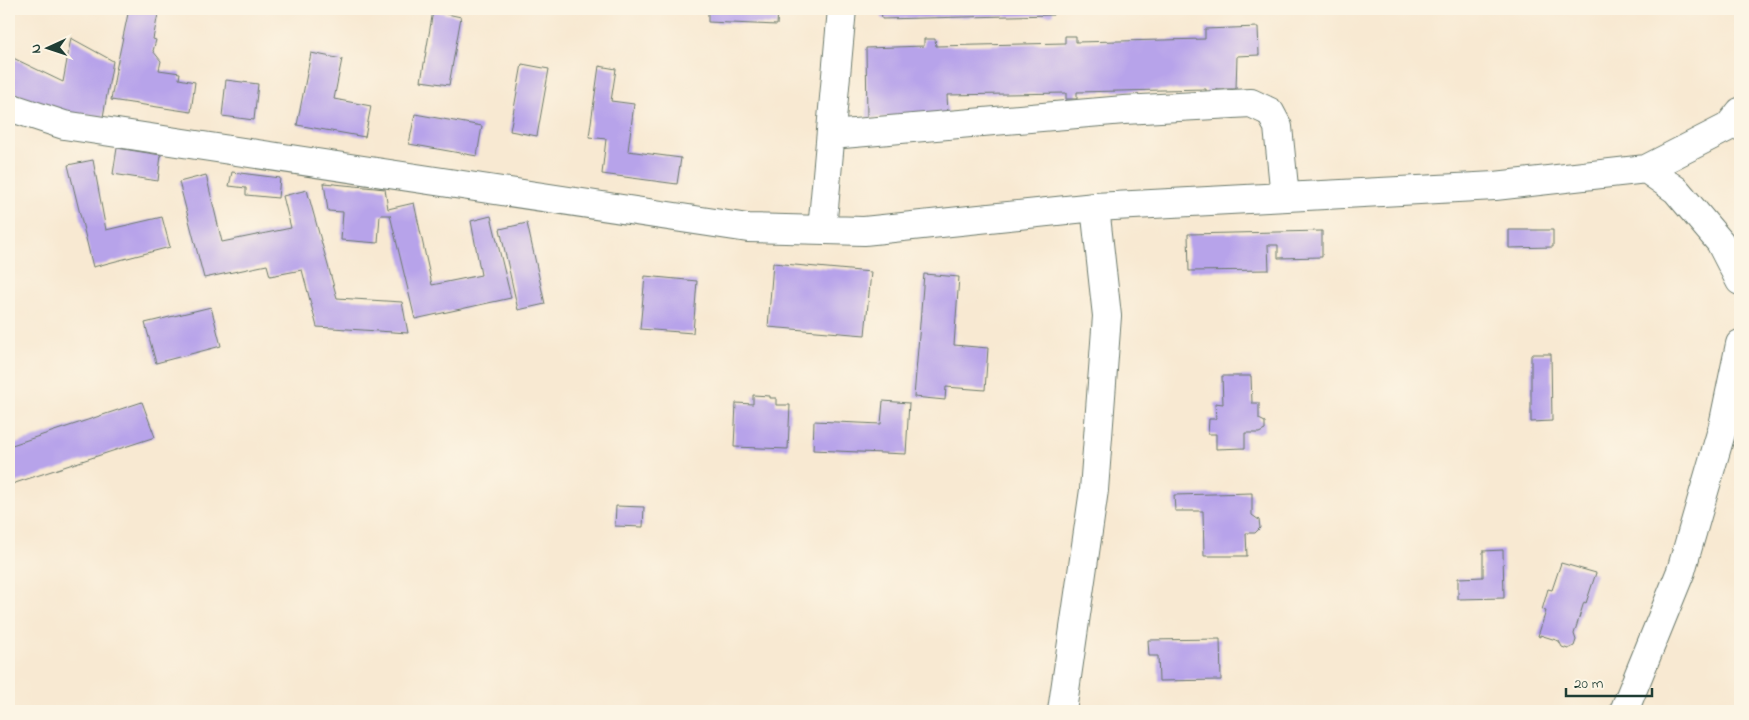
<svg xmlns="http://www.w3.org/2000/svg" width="1749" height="720" font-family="'Indie Flower',sans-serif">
<rect width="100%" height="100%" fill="#fcf5e5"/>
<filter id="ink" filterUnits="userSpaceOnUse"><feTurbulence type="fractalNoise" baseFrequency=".02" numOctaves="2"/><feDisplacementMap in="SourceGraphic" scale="10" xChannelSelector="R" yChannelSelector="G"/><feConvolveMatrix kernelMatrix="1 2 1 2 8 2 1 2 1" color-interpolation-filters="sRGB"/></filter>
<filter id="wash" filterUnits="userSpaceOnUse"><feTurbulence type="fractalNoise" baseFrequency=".0096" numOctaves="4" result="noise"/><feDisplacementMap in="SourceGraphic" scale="20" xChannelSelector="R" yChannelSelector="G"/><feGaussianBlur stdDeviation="1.12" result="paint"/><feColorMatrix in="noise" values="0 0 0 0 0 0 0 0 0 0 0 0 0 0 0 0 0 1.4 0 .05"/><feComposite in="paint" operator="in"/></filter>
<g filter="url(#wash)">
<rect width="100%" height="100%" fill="#f8e9d2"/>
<g id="blocks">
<!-- building -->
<path fill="#b7a3ea" d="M 129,9 L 159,9 L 153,39 L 156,40 L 153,51 L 161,61 L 159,70 L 180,73 L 179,79 L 195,82 L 191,112 L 111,100 L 116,70 Z
M 708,9 L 778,9 L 777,25 L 708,22 Z
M 881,9 L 1053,9 L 1053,15 L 882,19 Z
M 433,11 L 461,17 L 449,85 L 421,81 Z
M 1258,27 L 1259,55 L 1237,56 L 1236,89 L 1217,89 L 1217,96 L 1206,96 L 1206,89 L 1077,92 L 1077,99 L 1066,99 L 1066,93 L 947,95 L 948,115 L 867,118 L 866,48 L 924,46 L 924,39 L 935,39 L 936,46 L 1065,43 L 1065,36 L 1076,36 L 1076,42 L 1205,39 L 1205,29 Z
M 71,38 L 113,61 L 103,117 L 57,113 L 9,90 L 9,56 L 63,82 Z
M 311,53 L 342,59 L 334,99 L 371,106 L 365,137 L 297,125 Z
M 522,64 L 549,69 L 537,136 L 510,131 Z
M 599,66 L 616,69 L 611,101 L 634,104 L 628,151 L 681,158 L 677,184 L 602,174 L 606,139 L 589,137 Z
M 226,80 L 258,84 L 254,120 L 222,116 Z
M 415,114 L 482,126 L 477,156 L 409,144 Z
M 117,148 L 161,155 L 158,181 L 113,174 Z
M 93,160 L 106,230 L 162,217 L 170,247 L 93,267 L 68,165 Z
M 232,172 L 280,178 L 278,198 L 246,195 L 246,188 L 229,186 Z
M 206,175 L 222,242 L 291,228 L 283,196 L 307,190 L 337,298 L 402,302 L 408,333 L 317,327 L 302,270 L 270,276 L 267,265 L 204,278 L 179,182 Z
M 324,183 L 385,189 L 388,209 L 414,203 L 432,285 L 481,275 L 471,221 L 491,216 L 511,298 L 415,319 L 390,215 L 380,215 L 378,243 L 341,240 L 343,212 L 328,211 Z
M 527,223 L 545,304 L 518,310 L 500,229 Z
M 1509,230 L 1553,230 L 1553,247 L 1509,248 Z
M 1322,231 L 1322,257 L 1278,258 L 1278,245 L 1268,245 L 1269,270 L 1189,271 L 1188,234 Z
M 773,263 L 871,272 L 865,335 L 768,327 Z
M 924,274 L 959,277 L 954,345 L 988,348 L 985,390 L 946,387 L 945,400 L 914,397 Z
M 645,276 L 697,281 L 693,333 L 640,329 Z
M 211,307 L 221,346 L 156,363 L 145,323 Z
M 1531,354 L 1551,354 L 1552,421 L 1531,422 Z
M 1222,376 L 1251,376 L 1252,403 L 1259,403 L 1259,419 L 1265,422 L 1265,430 L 1259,433 L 1245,433 L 1245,448 L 1216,449 L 1216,434 L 1208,434 L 1209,419 L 1216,419 L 1215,403 L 1223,404 Z
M 753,395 L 770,396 L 770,398 L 776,398 L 776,405 L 790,405 L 788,449 L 734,447 L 736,403 L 753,404 Z
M 883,401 L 909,403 L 906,454 L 813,450 L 814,421 L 881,424 Z
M 142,402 L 155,437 L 9,485 L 9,446 Z
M 1252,493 L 1252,515 L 1259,520 L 1260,528 L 1255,533 L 1246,533 L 1247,556 L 1204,556 L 1203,511 L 1175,511 L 1174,495 Z
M 616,506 L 644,507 L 643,527 L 615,526 Z
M 1503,550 L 1504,598 L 1458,599 L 1458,578 L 1483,577 L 1483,551 Z
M 1561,563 L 1596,573 L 1586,603 L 1584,602 L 1574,634 L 1576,640 L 1574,646 L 1568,649 L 1562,647 L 1559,641 L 1540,635 L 1540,637 L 1538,636 L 1546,611 L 1542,610 L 1548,589 L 1552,590 Z
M 1220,639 L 1221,680 L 1159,681 L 1158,656 L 1149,656 L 1148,640 Z"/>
</g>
</g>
<g filter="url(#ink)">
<use href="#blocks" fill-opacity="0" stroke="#6b796b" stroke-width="1"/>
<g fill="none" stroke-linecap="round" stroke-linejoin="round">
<defs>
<path id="minor" d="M 9,107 L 64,125 L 748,228 L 864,231 L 1095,207 L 1495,186 L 1646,169 L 1728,127 L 1740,112
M 831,135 L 1124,110 L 1251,103 L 1270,112 L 1278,127 L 1285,197
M 1646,169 L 1676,190 L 1720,242 L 1740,281
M 822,230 L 842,9
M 1062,711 L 1094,490 L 1107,316 L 1095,207
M 1624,711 L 1681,571 L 1723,426 L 1740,344"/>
</defs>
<!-- minor casing -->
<use href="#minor" stroke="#6b796b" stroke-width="30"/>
<!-- minor -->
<use href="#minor" stroke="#fff" stroke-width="28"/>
</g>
</g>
<!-- margin -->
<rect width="1749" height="720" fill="none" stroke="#fcf5e5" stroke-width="30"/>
<!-- north arrow -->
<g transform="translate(48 48) rotate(267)" stroke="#fcf5e5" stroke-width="4" paint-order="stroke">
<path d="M0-4L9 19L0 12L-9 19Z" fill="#1f3d34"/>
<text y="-8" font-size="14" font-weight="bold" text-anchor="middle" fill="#1f3d34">N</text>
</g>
<!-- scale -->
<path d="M1566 688v8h86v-8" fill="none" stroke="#1f3d34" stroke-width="2.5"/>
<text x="1574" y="688" font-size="15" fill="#1f3d34" stroke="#fcf5e5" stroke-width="4" paint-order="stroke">20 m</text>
</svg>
